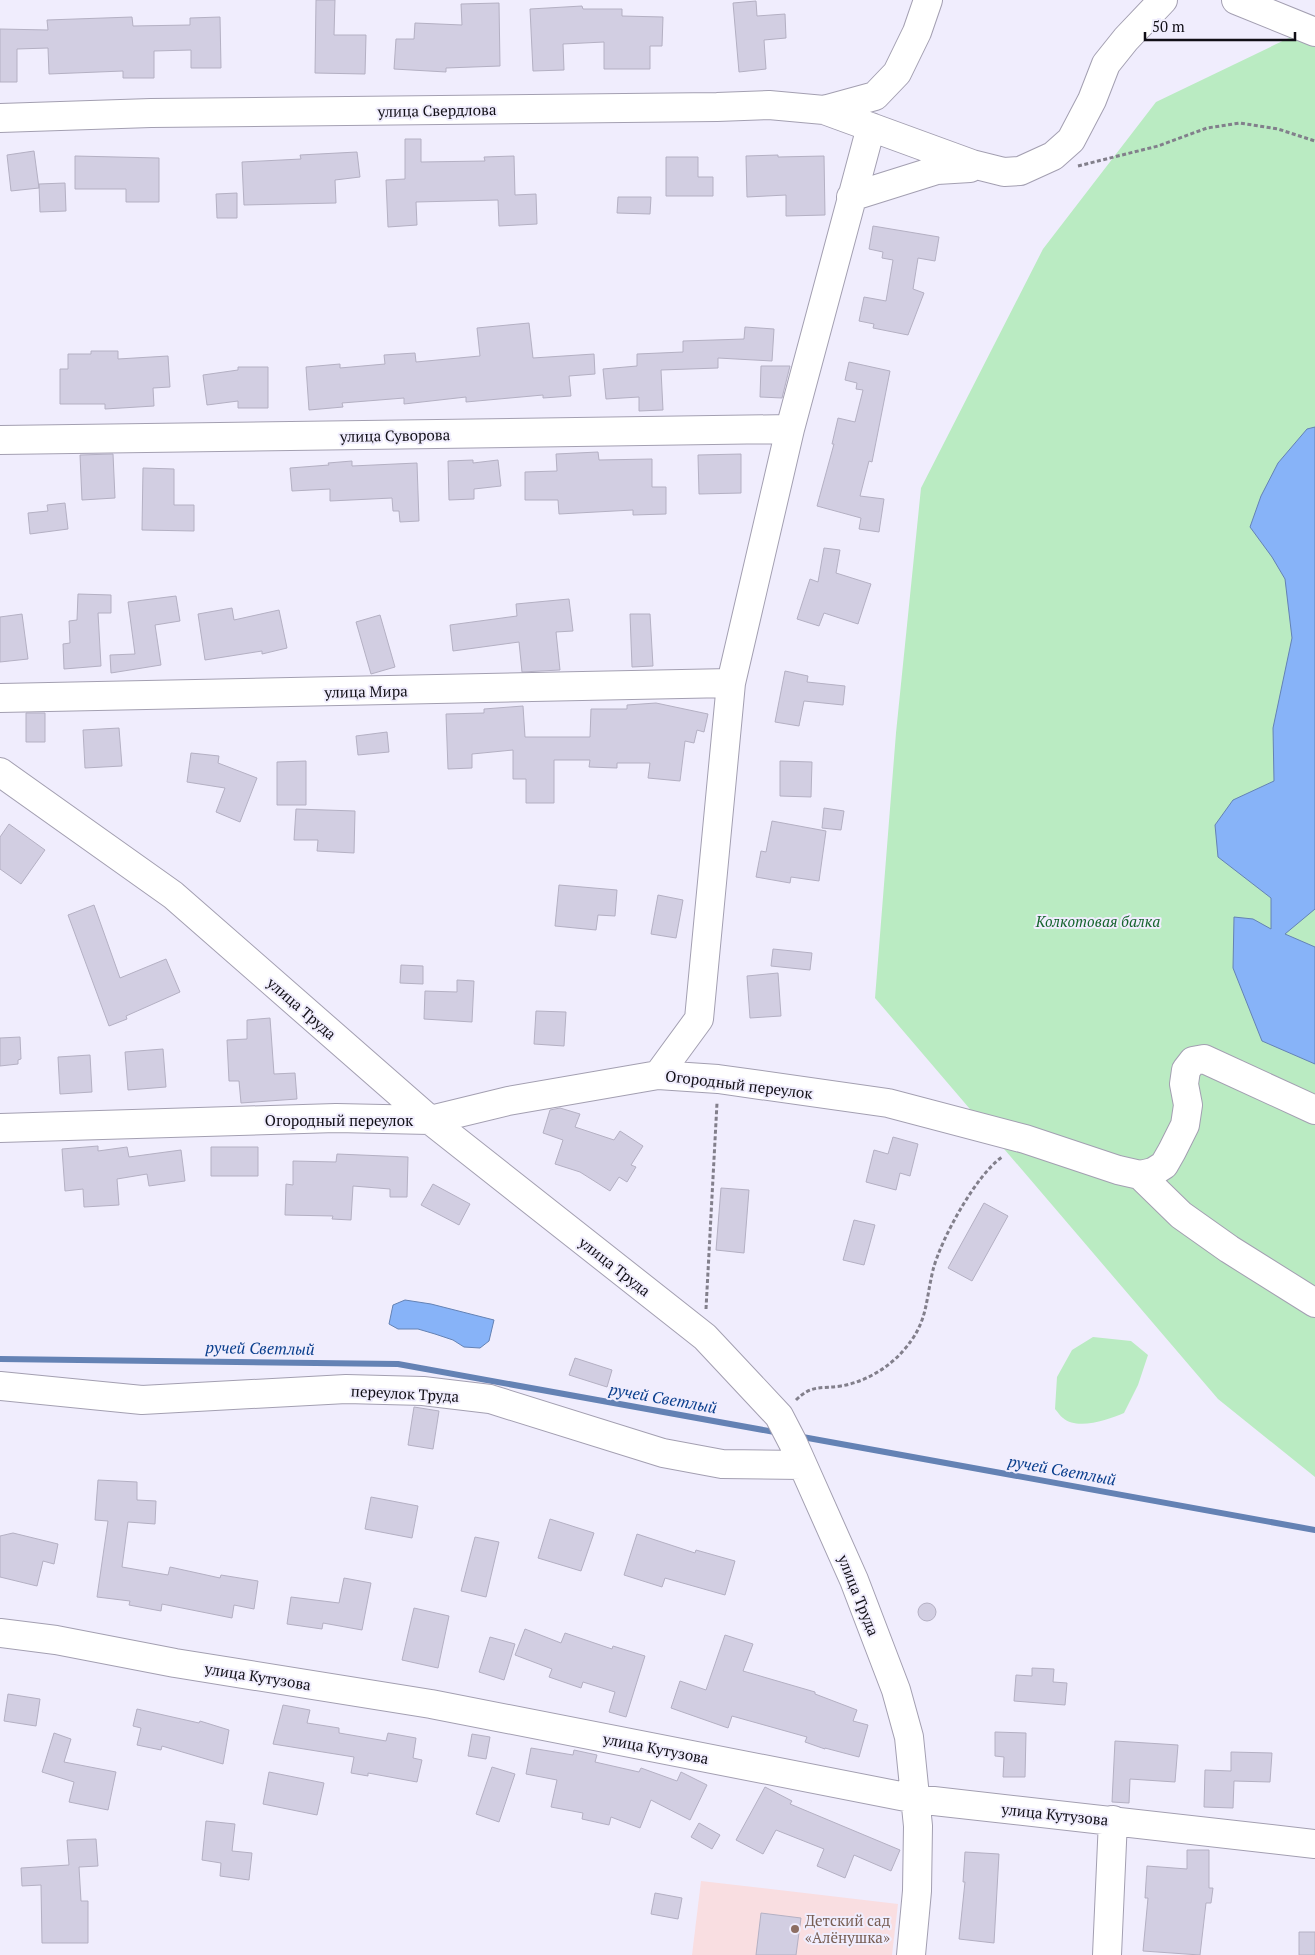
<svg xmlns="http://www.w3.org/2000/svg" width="1315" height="1955" font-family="'PT Serif',serif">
<rect width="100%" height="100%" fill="#f0edfd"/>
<!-- education -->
<path fill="#f9dee1" d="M 701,1881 L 898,1904 L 892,1955 L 692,1955 Z"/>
<!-- green -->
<path fill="#baebc2" d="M 1291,37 L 1315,47 L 1315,1477 L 1218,1399 L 875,998 L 896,733 L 921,488 L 1043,249 L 1156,102 Z
M 1093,1337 L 1131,1341 L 1148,1355 L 1138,1385 L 1124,1413 C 1109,1419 1078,1431 1063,1418 C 1060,1416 1058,1412 1055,1409 L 1057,1377 L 1072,1350 Z"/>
<!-- water -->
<path fill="#87b3f8" stroke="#6482b4" d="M 1315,427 L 1315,909 L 1285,934 L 1315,947 L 1315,1064 L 1262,1041 L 1233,968 L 1234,917 L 1253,919 L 1271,929 L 1271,898 L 1218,857 L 1215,825 L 1233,800 L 1274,781 L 1273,728 L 1292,638 L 1285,579 L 1272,557 L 1250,527 L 1261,496 L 1278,463 L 1307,429 Z
M 405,1300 L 431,1304 L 494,1320 L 489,1341 L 480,1348 L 464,1347 L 453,1340 L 435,1334 L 418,1329 L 398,1329 L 389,1324 L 393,1305 Z"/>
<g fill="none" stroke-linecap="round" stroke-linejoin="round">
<!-- stream -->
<path stroke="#6482b4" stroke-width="6" d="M 0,1359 L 398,1364 L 780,1433
M 797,1436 L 1315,1530"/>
</g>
<!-- building -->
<path fill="#d2cee2" stroke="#b4b0c3" d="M 316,0 L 335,0 L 334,35 L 366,35 L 365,74 L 315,73 Z
M 756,1 L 757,16 L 785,14 L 786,38 L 764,40 L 766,69 L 739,72 L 733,3 Z
M 499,3 L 500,66 L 446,68 L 446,72 L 394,69 L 396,39 L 414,39 L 415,23 L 462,25 L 461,4 Z
M 582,6 L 583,9 L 622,9 L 622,16 L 663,17 L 662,46 L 650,46 L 650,69 L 604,69 L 604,42 L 563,44 L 564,70 L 533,71 L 530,9 Z
M 132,17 L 133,26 L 190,25 L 190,18 L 220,17 L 221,68 L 191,68 L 191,50 L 154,51 L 154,78 L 123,78 L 123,71 L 49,74 L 48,48 L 17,49 L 17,82 L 0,82 L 0,29 L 48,30 L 47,20 Z
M 405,139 L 421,139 L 421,162 L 485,161 L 484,157 L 514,156 L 515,195 L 536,194 L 537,224 L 499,226 L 498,200 L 416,202 L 417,225 L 388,227 L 386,180 L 405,179 Z
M 34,151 L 39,188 L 11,191 L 7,155 Z
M 357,152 L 360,177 L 335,180 L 336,203 L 244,205 L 242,162 L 301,159 L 300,155 Z
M 778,155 L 778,157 L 824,156 L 825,215 L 786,216 L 786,195 L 747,197 L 746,156 Z
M 75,156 L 159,158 L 159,202 L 126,202 L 126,189 L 75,189 Z
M 666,157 L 698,157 L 698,177 L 713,177 L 713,196 L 666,196 Z
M 65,183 L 66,211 L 40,212 L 39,184 Z
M 237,193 L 237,218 L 217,218 L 216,194 Z
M 618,197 L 651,197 L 650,214 L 617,213 Z
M 873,226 L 939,237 L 935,261 L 918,258 L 913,289 L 924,293 L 908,335 L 873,328 L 874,324 L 859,321 L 864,297 L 886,301 L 893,260 L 882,258 L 883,252 L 869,249 Z
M 529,323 L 533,358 L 594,354 L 595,374 L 569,376 L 571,396 L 543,398 L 543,395 L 466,402 L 466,397 L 404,404 L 404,398 L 342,403 L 343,407 L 309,410 L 306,367 L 340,364 L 340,368 L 385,364 L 384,355 L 415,353 L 416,362 L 480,356 L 477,328 Z
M 745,327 L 774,329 L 772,361 L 718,358 L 718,368 L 661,370 L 663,410 L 639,411 L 639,397 L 606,399 L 603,369 L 637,366 L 637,354 L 683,352 L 683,341 L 744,339 Z
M 91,351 L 118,351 L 118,359 L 168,356 L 170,387 L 153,388 L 154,406 L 105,409 L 105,404 L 60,404 L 60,369 L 68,369 L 68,354 L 91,354 Z
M 849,362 L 890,371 L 872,462 L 869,461 L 860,496 L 884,499 L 879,532 L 859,529 L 861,518 L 817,506 L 834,444 L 832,444 L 838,418 L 855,422 L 863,390 L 856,389 L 857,383 L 845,380 Z
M 761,366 L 790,366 L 782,398 L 760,397 Z
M 238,367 L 268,367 L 268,408 L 238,408 L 238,401 L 207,405 L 203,375 L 238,370 Z
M 598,452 L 599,460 L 652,459 L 652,487 L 666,487 L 666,514 L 633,515 L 633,510 L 559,514 L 558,500 L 525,500 L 525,472 L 557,471 L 556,454 Z
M 113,454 L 115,498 L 82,500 L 80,455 Z
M 741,454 L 741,493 L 699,494 L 698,455 Z
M 473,460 L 473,463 L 498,460 L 501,486 L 474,489 L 474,499 L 449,500 L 448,461 Z
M 352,461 L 352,466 L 417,463 L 419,521 L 400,522 L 399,511 L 393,511 L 392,498 L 330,501 L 330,489 L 292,491 L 290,468 L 329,465 L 328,463 Z
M 143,468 L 174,469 L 174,505 L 194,505 L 194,531 L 142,530 Z
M 65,503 L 68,529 L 30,534 L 28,513 L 48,511 L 47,505 Z
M 824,548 L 840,550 L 836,573 L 871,584 L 858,624 L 824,613 L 819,626 L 797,619 L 810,579 L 818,582 Z
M 78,594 L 111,595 L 111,613 L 98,613 L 101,666 L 64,669 L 63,644 L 70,643 L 69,621 L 77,620 Z
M 176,596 L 180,621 L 155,625 L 161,665 L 111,673 L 110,655 L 135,654 L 128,602 Z
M 569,599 L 573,631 L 556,632 L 560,670 L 522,672 L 519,642 L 453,651 L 450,625 L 517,616 L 516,604 Z
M 232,608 L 234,620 L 279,610 L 287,648 L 262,654 L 262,651 L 205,660 L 198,614 Z
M 22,614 L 28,659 L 0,662 L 0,617 Z
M 630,614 L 650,614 L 653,666 L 632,667 Z
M 380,615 L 395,667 L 371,674 L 356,622 Z
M 785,671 L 808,676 L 807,682 L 845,686 L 843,705 L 804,701 L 799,726 L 775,722 Z
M 656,703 L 708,714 L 704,732 L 697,730 L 694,743 L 685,741 L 680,781 L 648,778 L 650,763 L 617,763 L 617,768 L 589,767 L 590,760 L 554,760 L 554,803 L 526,803 L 526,779 L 513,779 L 513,750 L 472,754 L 472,768 L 448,769 L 446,714 L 484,713 L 484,709 L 523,706 L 525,737 L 590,737 L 591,709 L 627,709 L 627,705 Z
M 26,713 L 45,713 L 45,742 L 26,742 Z
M 119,728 L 122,766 L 85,768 L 83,730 Z
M 387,732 L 389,752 L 358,755 L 356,736 Z
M 191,753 L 219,756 L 218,763 L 257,778 L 240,822 L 216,812 L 225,788 L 187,782 Z
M 306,761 L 306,805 L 277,805 L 277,762 Z
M 780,761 L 812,762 L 811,797 L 780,796 Z
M 824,808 L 844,811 L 841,830 L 822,828 Z
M 296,809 L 355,811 L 354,853 L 317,851 L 318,840 L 294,840 Z
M 772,821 L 826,831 L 819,881 L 791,877 L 790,883 L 756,877 L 761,851 L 766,852 Z
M 9,824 L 45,850 L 21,884 L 0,869 L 0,837 Z
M 559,885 L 617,890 L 615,916 L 598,915 L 596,930 L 555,926 Z
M 658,895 L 683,900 L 676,938 L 651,934 Z
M 94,905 L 120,978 L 166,959 L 180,992 L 126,1016 L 127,1019 L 109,1026 L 68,915 Z
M 773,949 L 812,953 L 810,970 L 771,966 Z
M 401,965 L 423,966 L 423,984 L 400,983 Z
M 778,973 L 781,1016 L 750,1018 L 747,976 Z
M 457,980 L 474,981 L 472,1022 L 424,1019 L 425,991 L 457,992 Z
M 536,1011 L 566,1012 L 564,1046 L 534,1044 Z
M 270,1018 L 274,1074 L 295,1073 L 297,1099 L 241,1103 L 239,1081 L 229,1081 L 227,1040 L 247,1039 L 247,1020 Z
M 20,1037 L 21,1059 L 18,1060 L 18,1064 L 0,1066 L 0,1038 Z
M 163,1049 L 166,1087 L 128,1090 L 125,1052 Z
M 90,1055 L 92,1092 L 60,1094 L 58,1057 Z
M 560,1108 L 580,1114 L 575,1127 L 614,1140 L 620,1131 L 643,1146 L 631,1165 L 636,1167 L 627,1182 L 619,1177 L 610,1191 L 580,1172 L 555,1164 L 563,1140 L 543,1133 L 550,1110 Z
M 893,1137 L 918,1144 L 910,1176 L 900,1173 L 896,1190 L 866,1182 L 874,1150 L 888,1154 Z
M 98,1146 L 98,1151 L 127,1147 L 129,1157 L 181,1150 L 185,1181 L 149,1186 L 147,1174 L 117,1179 L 119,1205 L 84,1207 L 83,1189 L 65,1191 L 62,1149 Z
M 211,1147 L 258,1147 L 258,1176 L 211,1176 Z
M 337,1154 L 408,1157 L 407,1197 L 390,1197 L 390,1189 L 353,1186 L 351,1220 L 332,1219 L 333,1216 L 285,1215 L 286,1184 L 293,1185 L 293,1161 L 336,1162 Z
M 433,1184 L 470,1204 L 459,1225 L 421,1205 Z
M 721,1188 L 749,1190 L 744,1253 L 716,1250 Z
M 984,1203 L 1008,1216 L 972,1281 L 948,1268 Z
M 854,1220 L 875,1225 L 864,1265 L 843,1260 Z
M 575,1358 L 612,1370 L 607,1387 L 569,1375 Z
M 414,1407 L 439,1411 L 433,1449 L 408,1445 Z
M 98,1480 L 137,1482 L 137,1500 L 156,1501 L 155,1524 L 128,1522 L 122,1567 L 168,1575 L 170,1567 L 220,1578 L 221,1575 L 258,1581 L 254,1609 L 234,1605 L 232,1618 L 162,1604 L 161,1611 L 129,1605 L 130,1601 L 97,1597 L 108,1521 L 95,1520 Z
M 371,1497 L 418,1506 L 412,1538 L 365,1529 Z
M 550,1519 L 594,1533 L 581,1571 L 538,1558 Z
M 13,1533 L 58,1544 L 54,1564 L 43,1561 L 37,1586 L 0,1577 L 0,1536 Z
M 637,1534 L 695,1553 L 696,1550 L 735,1561 L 725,1595 L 665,1578 L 662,1587 L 624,1575 Z
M 475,1537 L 499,1542 L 486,1597 L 461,1591 Z
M 344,1578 L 371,1583 L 362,1630 L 323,1623 L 322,1629 L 287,1624 L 291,1597 L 339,1603 Z
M918 1612a9 9 0 1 1 18 0a9 9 0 1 1-18 0Z
M 414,1608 L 449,1616 L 438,1668 L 402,1660 Z
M 525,1629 L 561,1643 L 565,1633 L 612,1649 L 613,1646 L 645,1656 L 626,1717 L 609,1712 L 615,1692 L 583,1682 L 581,1688 L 549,1677 L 552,1669 L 515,1655 Z
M 725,1635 L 753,1644 L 743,1671 L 815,1692 L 815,1694 L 857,1710 L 853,1721 L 868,1725 L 859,1757 L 825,1748 L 825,1749 L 805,1742 L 807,1737 L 732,1716 L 728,1728 L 671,1708 L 680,1681 L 706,1690 Z
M 490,1637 L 515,1644 L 504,1680 L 479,1672 Z
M 1032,1668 L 1054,1669 L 1053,1682 L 1067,1683 L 1065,1705 L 1014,1701 L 1016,1675 L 1032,1676 Z
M 8,1694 L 40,1699 L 36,1726 L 4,1721 Z
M 283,1705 L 310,1710 L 307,1723 L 339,1728 L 339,1733 L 386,1741 L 388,1733 L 416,1738 L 413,1758 L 422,1760 L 417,1782 L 368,1773 L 368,1776 L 351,1773 L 354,1757 L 273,1744 Z
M 137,1709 L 199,1723 L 200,1721 L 229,1730 L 223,1764 L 162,1746 L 161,1750 L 137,1745 L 141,1728 L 133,1726 Z
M 995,1732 L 1026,1733 L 1025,1777 L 1003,1777 L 1004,1757 L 995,1756 Z
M 54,1733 L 71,1739 L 64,1762 L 116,1772 L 108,1810 L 69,1802 L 74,1782 L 42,1772 Z
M 472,1734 L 490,1737 L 486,1759 L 468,1756 Z
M 1115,1741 L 1178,1745 L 1175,1782 L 1130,1779 L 1129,1803 L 1112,1802 Z
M 531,1748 L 573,1755 L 574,1750 L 597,1755 L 595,1762 L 639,1772 L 641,1768 L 677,1781 L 681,1772 L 707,1785 L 690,1820 L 651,1800 L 640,1828 L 611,1817 L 609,1825 L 582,1819 L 583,1813 L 551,1807 L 557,1780 L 526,1774 Z
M 1231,1752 L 1272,1753 L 1270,1782 L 1234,1781 L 1233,1808 L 1204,1807 L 1205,1770 L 1231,1771 Z
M 492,1767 L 515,1774 L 499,1822 L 476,1814 Z
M 269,1772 L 324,1783 L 317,1815 L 263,1804 Z
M 765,1787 L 792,1801 L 790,1804 L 900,1850 L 891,1871 L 854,1855 L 845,1878 L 817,1866 L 824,1849 L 776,1830 L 763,1854 L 736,1840 Z
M 206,1821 L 235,1824 L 232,1851 L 252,1853 L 249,1880 L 220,1876 L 221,1863 L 202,1860 Z
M 699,1823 L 720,1835 L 712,1849 L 691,1837 Z
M 96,1839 L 98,1866 L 79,1867 L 81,1901 L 88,1901 L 88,1943 L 42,1943 L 41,1885 L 22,1886 L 21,1868 L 69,1865 L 67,1840 Z
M 1187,1850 L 1209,1850 L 1209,1888 L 1213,1888 L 1211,1903 L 1206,1903 L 1200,1955 L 1143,1951 L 1148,1898 L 1145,1898 L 1147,1866 L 1187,1869 Z
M 965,1852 L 999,1854 L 994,1943 L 959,1939 L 965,1882 L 963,1882 Z
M 655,1893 L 682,1898 L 678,1919 L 651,1914 Z
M 761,1913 L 801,1918 L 796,1955 L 756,1955 Z
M 1299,1932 L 1315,1932 L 1315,1955 L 1299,1955 Z"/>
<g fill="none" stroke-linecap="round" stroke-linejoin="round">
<defs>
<path id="minor" d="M 1236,0 L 1315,32
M 824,110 L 875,96 L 897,73 L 917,32 L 928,0
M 0,118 L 151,113 L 717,107 L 769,105 L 824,110 L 972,164 L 1004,172 L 1020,171 L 1053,156 L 1071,140 L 1092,100 L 1106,64 L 1126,39 L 1163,0
M 851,197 L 937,170 L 970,168
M 0,440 L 790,429
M 0,698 L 731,683
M 0,772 L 173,895 L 430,1120 L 705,1337 L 779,1416 L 793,1443 L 854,1580 L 896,1690 L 909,1737 L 918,1826 L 917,1891 L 911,1955
M 658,1075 L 699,1019 L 731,683 L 790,429 L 871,127
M 0,1128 L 336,1118 L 430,1120 L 508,1101 L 658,1075 L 718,1079 L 888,1103 L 1025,1139 L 1118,1170 L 1140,1175 L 1153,1172 L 1164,1165 L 1172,1151 L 1185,1125 L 1188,1105 L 1184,1084 L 1186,1070 L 1193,1061 L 1204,1059 L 1315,1110
M 1140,1175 L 1181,1215 L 1229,1249 L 1315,1303
M 0,1386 L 142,1400 L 346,1389 L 423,1391 L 490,1399 L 663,1453 L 722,1464 L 802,1465
M 0,1633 L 56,1640 L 175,1663 L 431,1704 L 916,1799 L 1315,1844
M 1107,1955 L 1113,1820"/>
</defs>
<!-- minor casing -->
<use href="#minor" stroke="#a39fb1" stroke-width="30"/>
<!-- path -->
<path stroke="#827f8b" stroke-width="3" stroke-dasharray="4 2.5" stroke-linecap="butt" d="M 1078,166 L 1158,146 L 1207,128 L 1240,123 L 1278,129 L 1315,141
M 706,1309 L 717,1103
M 796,1400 C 812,1384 822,1389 841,1386 C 865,1382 888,1368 903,1351 C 928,1323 925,1303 933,1270 C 941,1239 976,1175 1002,1157"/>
<!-- minor -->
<use href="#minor" stroke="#fff" stroke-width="28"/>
</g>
<!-- markers -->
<circle fill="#8d6e63" stroke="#f0edfd" stroke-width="2" cx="795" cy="1929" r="5"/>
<g text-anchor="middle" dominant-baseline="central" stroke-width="4" stroke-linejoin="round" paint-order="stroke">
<!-- street labels -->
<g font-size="15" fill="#110f16" stroke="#f0edfd">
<text transform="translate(437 110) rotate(-1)">улица Свердлова</text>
<text transform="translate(395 435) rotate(-1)">улица Суворова</text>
<text transform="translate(366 691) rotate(-1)">улица Мира</text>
<text transform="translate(302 1008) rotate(41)">улица Труда</text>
<text transform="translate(739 1084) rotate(7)">Огородный переулок</text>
<text x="339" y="1120">Огородный переулок</text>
<text transform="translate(615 1266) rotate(38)">улица Труда</text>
<text transform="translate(405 1393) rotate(3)">переулок Труда</text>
<text transform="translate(859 1595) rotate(68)">улица Труда</text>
<text transform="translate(258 1676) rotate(9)">улица Кутузова</text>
<text transform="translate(656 1748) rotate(11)">улица Кутузова</text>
<text transform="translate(1055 1814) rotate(6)">улица Кутузова</text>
</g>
<!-- park labels -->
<g font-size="15" font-style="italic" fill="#16642e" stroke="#f0edfd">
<text x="1098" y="921">Колкотовая балка</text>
</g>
<!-- education labels -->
<g font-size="15" fill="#785e54" stroke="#f0edfd" text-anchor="start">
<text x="805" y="1920">Детский сад<tspan x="805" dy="17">«Алёнушка»</tspan></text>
</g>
<!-- water labels -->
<g font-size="16" font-style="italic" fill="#093e8d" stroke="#f0edfd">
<text transform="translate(260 1348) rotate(1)">ручей Светлый</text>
<text transform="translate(663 1398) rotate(10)">ручей Светлый</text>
<text transform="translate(1062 1470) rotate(10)">ручей Светлый</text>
</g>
</g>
<!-- scale -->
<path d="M1145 32v8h150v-8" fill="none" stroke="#110f16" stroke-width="2.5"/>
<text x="1152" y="32" font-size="15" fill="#110f16" stroke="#f0edfd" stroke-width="4" paint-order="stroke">50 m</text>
</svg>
